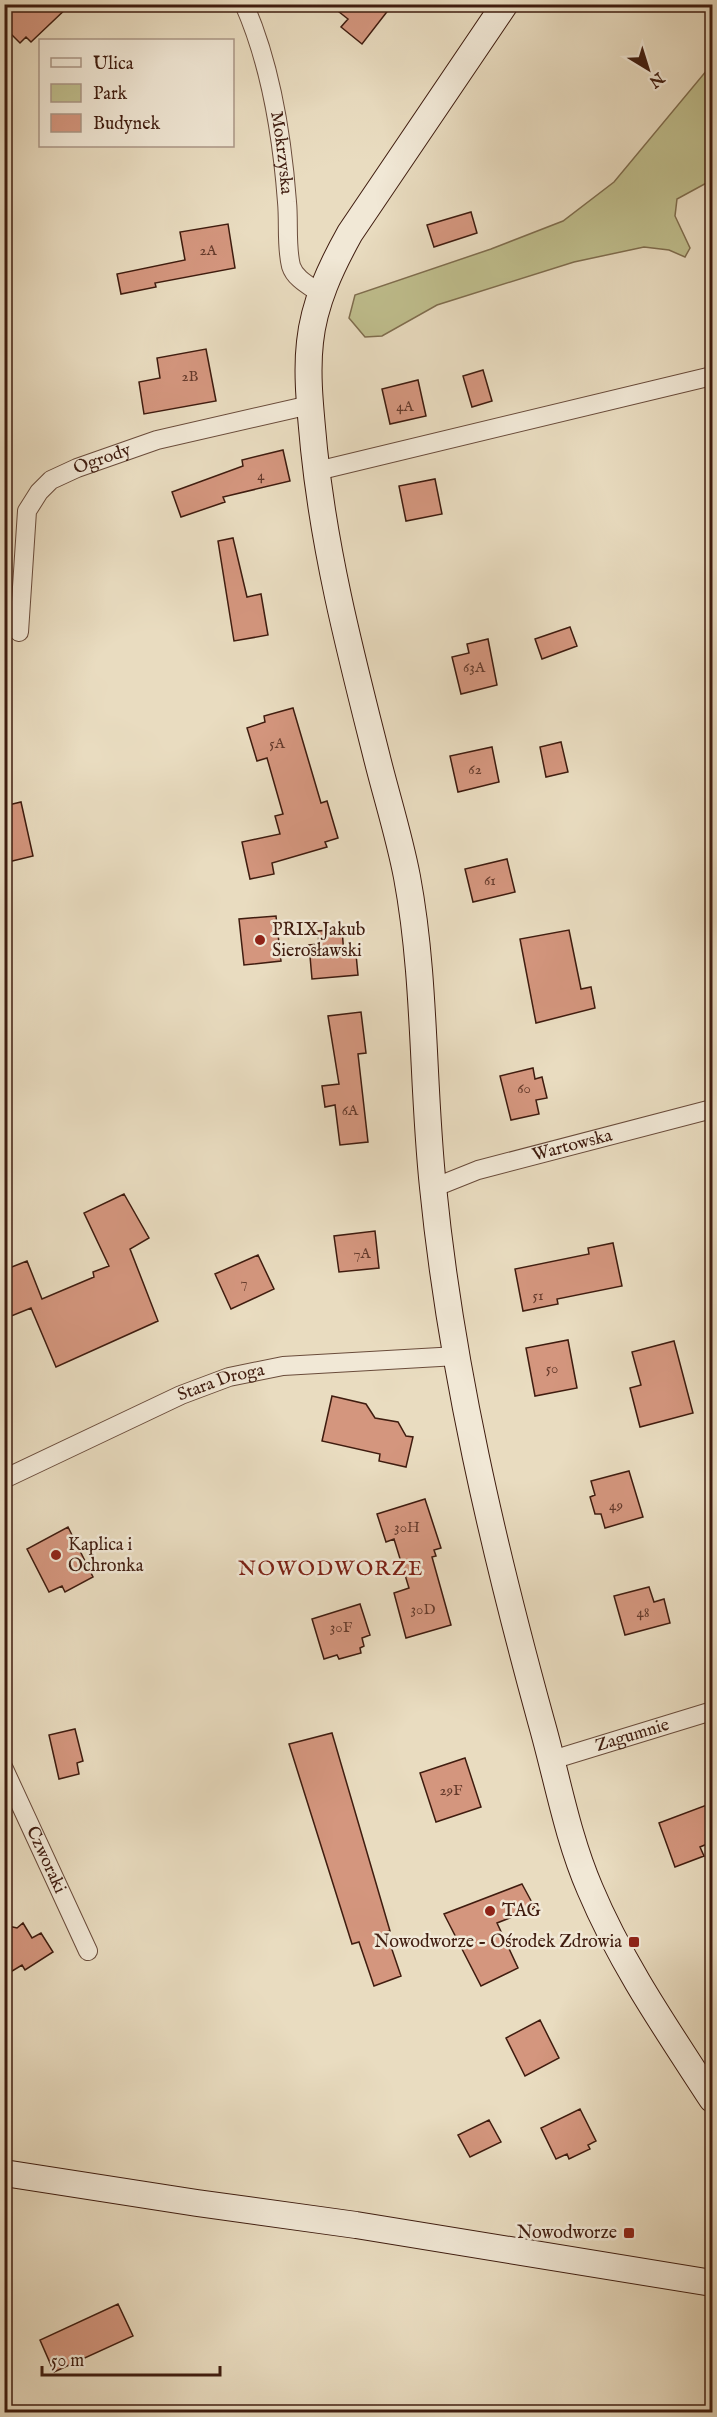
<svg xmlns="http://www.w3.org/2000/svg" width="717" height="2417" font-family="'IM FELL English',serif">
<rect width="100%" height="100%" fill="#e9dcc0"/>
<filter id="stains"><feTurbulence type="fractalNoise" baseFrequency=".00333" numOctaves="4"/><feColorMatrix values="0 0 0 0 .2 0 0 0 0 .09 0 0 0 0 .02 0 0 0 .5 -.17"/></filter>
<radialGradient id="worn" r=".72"><stop offset=".6" stop-color="#630" stop-opacity="0"/><stop offset="1" stop-color="#630" stop-opacity=".3"/></radialGradient>
<!-- green -->
<path fill="#bfbe8d" stroke="#7f6d4e" stroke-width="1.5" d="M 712,64 L 712,180 L 677,199 L 675,216 L 690,248 L 685,257 L 669,250 L 644,247 L 574,262 L 437,305 L 382,336 L 365,337 L 349,318 L 355,295 L 491,249 L 563,221 L 614,182 Z"/>
<!-- building -->
<path fill="#d4967e" stroke="#3f1c0f" stroke-width="1.5" d="M 13,4 L 71,4 L 31,42 L 26,37 L 20,43 L 4,27 L 4,13 Z
M 329,4 L 393,4 L 362,44 L 341,27 L 348,19 Z
M 471,212 L 477,233 L 434,247 L 427,225 Z
M 228,224 L 235,268 L 155,283 L 156,287 L 121,294 L 117,274 L 185,260 L 180,232 Z
M 206,349 L 216,401 L 144,414 L 139,382 L 160,378 L 157,358 Z
M 483,370 L 492,401 L 472,407 L 463,376 Z
M 418,380 L 426,416 L 390,424 L 382,389 Z
M 283,450 L 290,481 L 223,497 L 225,502 L 181,517 L 172,492 L 243,466 L 242,460 Z
M 435,479 L 442,514 L 406,521 L 399,486 Z
M 233,538 L 247,597 L 261,594 L 268,635 L 234,641 L 218,541 Z
M 570,627 L 577,646 L 542,659 L 535,639 Z
M 488,639 L 497,685 L 461,694 L 452,657 L 469,653 L 467,644 Z
M 293,708 L 321,803 L 327,801 L 338,838 L 325,842 L 327,847 L 272,863 L 274,874 L 250,879 L 242,842 L 280,834 L 275,816 L 283,814 L 267,758 L 257,761 L 247,728 L 265,722 L 264,716 Z
M 561,742 L 568,772 L 546,777 L 540,747 Z
M 492,747 L 499,782 L 458,792 L 450,756 Z
M 21,802 L 33,856 L 4,863 L 4,806 Z
M 507,859 L 515,892 L 473,902 L 465,869 Z
M 276,916 L 281,961 L 244,965 L 239,919 Z
M 342,929 L 344,955 L 356,954 L 358,975 L 312,979 L 309,945 L 319,944 L 318,931 Z
M 569,930 L 581,989 L 591,987 L 595,1008 L 536,1023 L 520,939 Z
M 361,1012 L 366,1053 L 358,1054 L 368,1142 L 340,1145 L 335,1105 L 325,1107 L 322,1086 L 339,1084 L 328,1016 Z
M 533,1068 L 535,1079 L 542,1077 L 547,1098 L 536,1100 L 539,1114 L 511,1120 L 500,1076 Z
M 124,1194 L 149,1238 L 130,1249 L 158,1321 L 56,1367 L 31,1308 L 4,1319 L 4,1270 L 27,1261 L 42,1299 L 94,1277 L 93,1272 L 109,1266 L 84,1213 Z
M 375,1231 L 379,1268 L 339,1272 L 334,1236 Z
M 613,1243 L 622,1286 L 557,1299 L 558,1304 L 523,1311 L 515,1269 L 589,1254 L 588,1248 Z
M 258,1255 L 274,1289 L 231,1309 L 215,1274 Z
M 568,1340 L 577,1388 L 535,1396 L 526,1348 Z
M 674,1341 L 693,1413 L 640,1427 L 630,1388 L 641,1385 L 632,1352 Z
M 332,1396 L 366,1404 L 375,1418 L 398,1422 L 406,1436 L 413,1437 L 406,1467 L 379,1461 L 380,1454 L 322,1441 Z
M 629,1471 L 643,1517 L 605,1528 L 601,1514 L 595,1514 L 590,1497 L 595,1495 L 591,1481 Z
M 425,1499 L 441,1548 L 434,1550 L 436,1556 L 432,1557 L 451,1625 L 406,1638 L 394,1593 L 409,1588 L 394,1539 L 386,1542 L 377,1514 Z
M 68,1527 L 93,1577 L 65,1592 L 62,1586 L 49,1592 L 27,1549 Z
M 649,1587 L 654,1602 L 664,1599 L 670,1623 L 625,1635 L 614,1596 Z
M 360,1604 L 370,1635 L 362,1638 L 364,1646 L 360,1648 L 361,1653 L 339,1659 L 337,1655 L 324,1659 L 312,1619 Z
M 75,1729 L 83,1761 L 77,1763 L 79,1774 L 59,1779 L 49,1735 Z
M 332,1733 L 390,1931 L 386,1932 L 401,1976 L 374,1986 L 359,1942 L 352,1944 L 289,1744 Z
M 465,1758 L 481,1807 L 436,1822 L 420,1773 Z
M 712,1803 L 712,1842 L 700,1847 L 704,1856 L 675,1867 L 659,1823 Z
M 522,1884 L 535,1908 L 497,1923 L 518,1968 L 481,1986 L 444,1914 Z
M 23,1923 L 32,1938 L 41,1933 L 53,1952 L 25,1970 L 22,1965 L 4,1976 L 4,1925 L 17,1928 Z
M 540,2020 L 559,2058 L 525,2076 L 506,2038 Z
M 580,2109 L 596,2141 L 588,2145 L 590,2149 L 569,2159 L 567,2154 L 556,2159 L 541,2128 Z
M 489,2120 L 501,2142 L 470,2157 L 458,2135 Z
M 118,2304 L 133,2336 L 54,2372 L 40,2340 Z"/>
<g fill="none" stroke-linecap="round" stroke-linejoin="round">
<defs>
<g id="street">
<path id="s1" d="M 244,4 C 271,65 282,135 287,202 C 289,222 286,246 291,266 C 295,279 310,286 321,294"/>
<path d="M 317,471 L 712,376"/>
<path id="s2" d="M 19,632 L 27,511 L 39,492 L 51,480 L 77,468 L 157,440 L 310,405"/>
<path id="s3" d="M 433,1188 L 478,1170 L 712,1109"/>
<path id="s4" d="M 4,1479 L 181,1395 L 229,1377 L 283,1366 L 457,1356"/>
<path id="s5" d="M 552,1760 L 712,1711"/>
<path id="s6" d="M 4,1769 L 88,1951"/>
</g>
<path id="secondary" d="M 505,4 L 350,233 C 331,267 314,303 310,342 C 306,377 311,414 314,449 C 325,555 350,651 376,754 C 386,795 399,835 407,877 C 426,979 422,1084 433,1187 C 451,1368 493,1546 541,1721 C 557,1777 567,1836 590,1889 C 622,1965 668,2031 712,2099
M 4,2173 L 197,2203 L 356,2225 L 712,2283"/>
</defs>
<!-- street casing -->
<use href="#street" stroke="#6a4c3b" stroke-width="20"/>
<!-- secondary casing -->
<use href="#secondary" stroke="#3f1c0f" stroke-width="28"/>
<!-- street -->
<use href="#street" stroke="#f1e8d6" stroke-width="18"/>
<!-- secondary -->
<use href="#secondary" stroke="#f1e8d6" stroke-width="26"/>
</g>
<!-- markers -->
<g fill="#8f2418" stroke="#f1e8d6" stroke-width="2">
<circle cx="260" cy="940" r="6"/>
<circle cx="56" cy="1555" r="6"/>
<circle cx="490" cy="1911" r="6"/>
<rect x="628" y="1936" width="12" height="12" rx="3"/>
<rect x="623" y="2227" width="12" height="12" rx="3"/>
</g>
<g text-anchor="middle" dominant-baseline="central" stroke-width="5" stroke-linejoin="round" paint-order="stroke">
<!-- number labels -->
<g font-size="15" fill="#643a2b">
<text x="208" y="250">2A</text>
<text x="190" y="376">2B</text>
<text x="405" y="406">4A</text>
<text x="261" y="475">4</text>
<text x="474" y="667">63A</text>
<text x="277" y="743">5A</text>
<text x="475" y="769">62</text>
<text x="490" y="880">61</text>
<text x="524" y="1088">60</text>
<text x="350" y="1110">6A</text>
<text x="362" y="1253">7A</text>
<text x="244" y="1282">7</text>
<text x="538" y="1295">51</text>
<text x="552" y="1368">50</text>
<text x="616" y="1505">49</text>
<text x="407" y="1527">30H</text>
<text x="423" y="1609">30D</text>
<text x="643" y="1612">48</text>
<text x="341" y="1627">30F</text>
<text x="451" y="1790">29F</text>
</g>
<!-- street labels -->
<g font-size="18" fill="#3f1c0f" stroke="#f1e8d6">
<text stroke="none"><textPath href="#s1" startOffset="154">Mokrzyska</textPath></text>
<text stroke="none"><textPath href="#s2" startOffset="216">Ogrody</textPath></text>
<text stroke="none"><textPath href="#s3" startOffset="146">Wartowska</textPath></text>
<text stroke="none"><textPath href="#s4" startOffset="238">Stara Droga</textPath></text>
<text stroke="none"><textPath href="#s5" startOffset="84">Zagumnie</textPath></text>
<text stroke="none"><textPath href="#s6" startOffset="100">Czworaki</textPath></text>
</g>
<!-- poi labels -->
<g font-size="18" fill="#3f1c0f" stroke="#f1e8d6" text-anchor="start">
<text x="272" y="930">PRIX Jakub<tspan x="272" dy="21">Sierosławski</tspan></text>
<text x="68" y="1545">Kaplica i<tspan x="68" dy="21">Ochronka</tspan></text>
<text x="502" y="1911">TAG</text>
<text x="622" y="1942" text-anchor="end">Nowodworze - Ośrodek Zdrowia</text>
<text x="617" y="2233" text-anchor="end">Nowodworze</text>
</g>
<!-- quarter labels -->
<g font-size="21" letter-spacing="1.5" fill="#7a1f14" stroke="#f1e8d6">
<text x="331" y="1569">NOWODWORZE</text>
</g>
</g>
<!-- margin -->
<rect width="717" height="2417" fill="none" stroke="#e9dcc0" stroke-width="24"/>
<rect x="6" y="6" width="705" height="2405" fill="none" stroke="#3f1c0f" stroke-width="3"/>
<rect x="12" y="12" width="693" height="2393" fill="none" stroke="#3f1c0f" stroke-width="1.5"/>
<!-- legend -->
<rect x="39" y="39" width="195" height="108" fill="#f1e8d6" stroke="#aa9686" stroke-width="1.5"/>
<rect x="51" y="58" width="30" height="9" fill="#f1e8d6" stroke="#aa9686" stroke-width="1.5"/>
<text x="93" y="69" font-size="18" fill="#3f1c0f">Ulica</text>
<rect x="51" y="84" width="30" height="18" fill="#bfbe8d" stroke="#aa9686" stroke-width="1.5"/>
<text x="93" y="99" font-size="18" fill="#3f1c0f">Park</text>
<rect x="51" y="114" width="30" height="18" fill="#d4967e" stroke="#aa9686" stroke-width="1.5"/>
<text x="93" y="129" font-size="18" fill="#3f1c0f">Budynek</text>
<!-- north arrow -->
<g transform="translate(648 69) rotate(142)" stroke="#f1e8d6" stroke-width="4.5" paint-order="stroke">
<path d="M0-4.5L10 22L0 15L-10 22Z" fill="#3f1c0f"/>
<text y="-9" font-size="16" font-weight="bold" text-anchor="middle" fill="#3f1c0f">N</text>
</g>
<!-- scale -->
<path d="M42 2366v9h178v-9" fill="none" stroke="#3f1c0f" stroke-width="3"/>
<text x="51" y="2366" font-size="18" fill="#3f1c0f" stroke="#f1e8d6" stroke-width="4.5" paint-order="stroke">50 m</text>
<rect width="100%" height="100%" filter="url(#stains)"/>
<rect width="100%" height="100%" fill="url(#worn)"/>
</svg>
